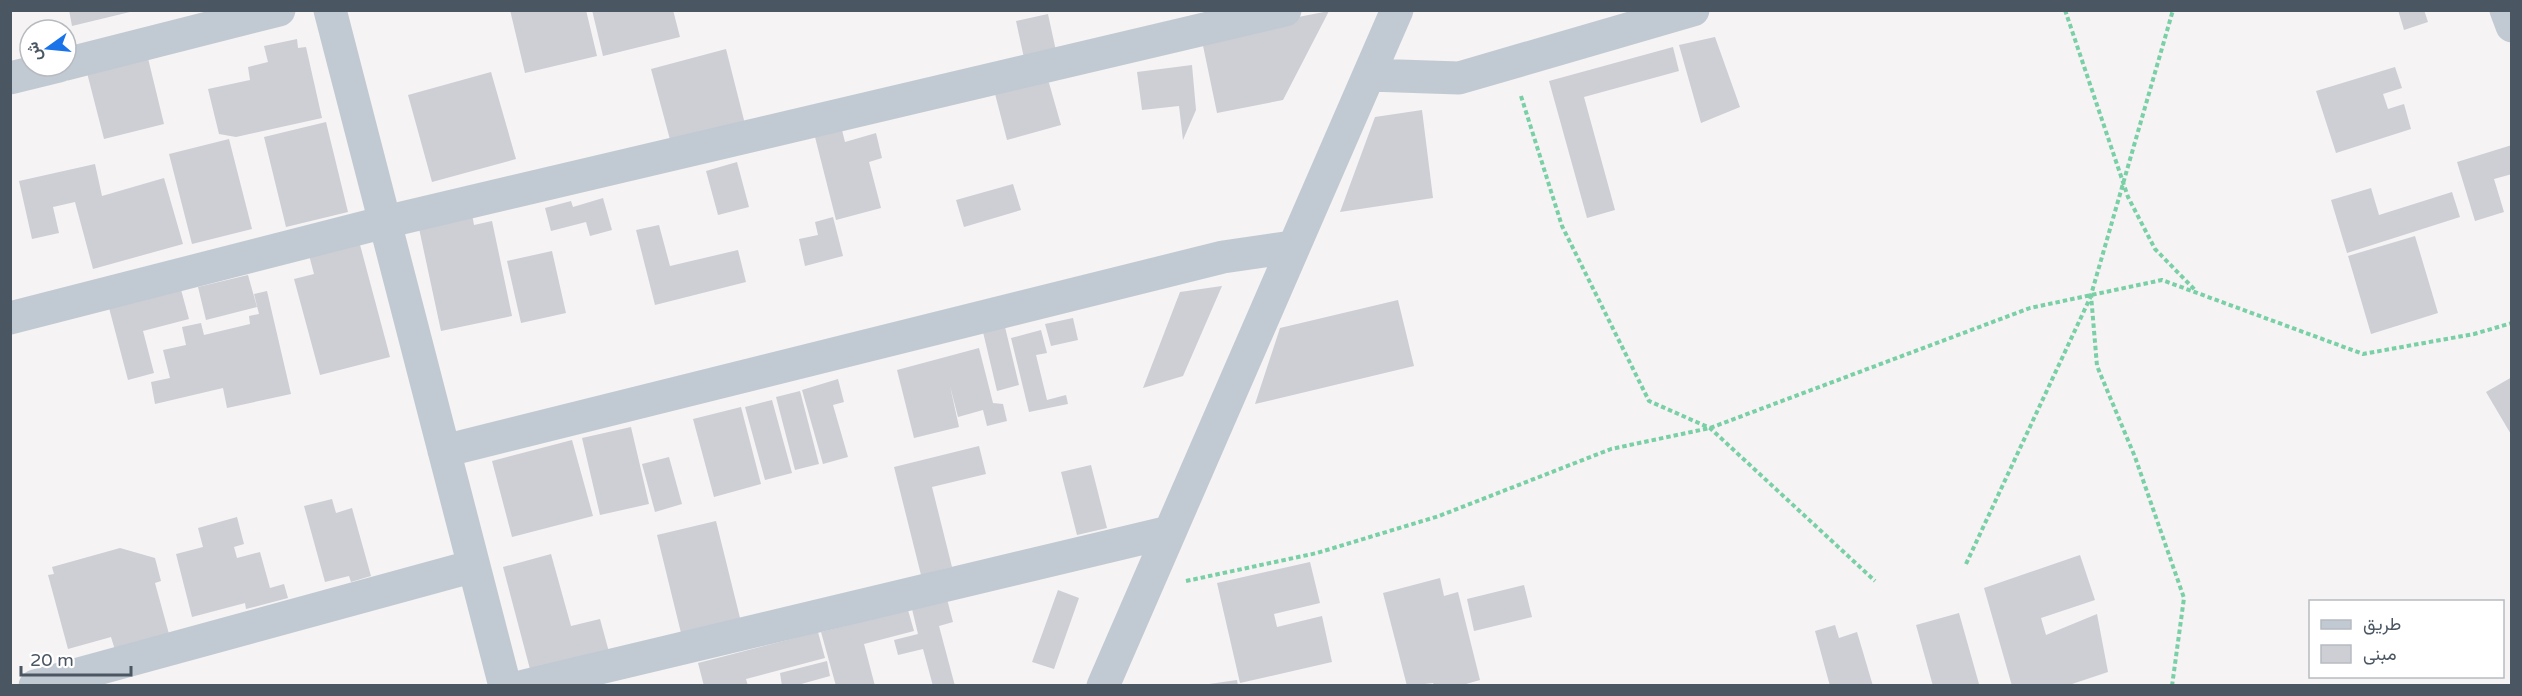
<svg xmlns="http://www.w3.org/2000/svg" width="2522" height="696" font-family="'Varela Round',Vazirmatn,sans-serif">
<rect width="100%" height="100%" fill="#f5f3f3"/>
<!-- building -->
<path fill="#cdcfd5" d="M 69,10 L 134,10 L 134,11 L 72,26 Z
M 510,10 L 586,10 L 597,56 L 525,73 Z
M 592,10 L 673,10 L 680,37 L 603,56 Z
M 2398,10 L 2424,10 L 2428,22 L 2404,30 Z
M 1329,11 L 1283,100 L 1217,113 L 1201,36 Z
M 1048,14 L 1056,51 L 1024,58 L 1016,21 Z
M 1715,37 L 1740,107 L 1701,123 L 1679,45 Z
M 297,39 L 298,48 L 306,47 L 322,118 L 236,137 L 219,134 L 208,89 L 250,80 L 248,67 L 268,62 L 264,46 Z
M 1673,47 L 1679,71 L 1584,97 L 1615,210 L 1587,218 L 1549,81 Z
M 726,49 L 746,128 L 672,147 L 651,69 Z
M 146,50 L 164,124 L 104,139 L 85,65 Z
M 1192,65 L 1196,110 L 1183,140 L 1179,106 L 1142,110 L 1137,72 Z
M 2395,67 L 2402,88 L 2383,94 L 2388,109 L 2404,104 L 2411,129 L 2336,153 L 2316,91 Z
M 491,72 L 516,159 L 432,182 L 408,95 Z
M 1047,76 L 1061,125 L 1007,140 L 994,90 Z
M 1422,110 L 1433,198 L 1340,212 L 1375,117 Z
M 326,122 L 348,212 L 286,227 L 264,137 Z
M 842,130 L 845,142 L 876,133 L 882,158 L 869,162 L 881,208 L 836,220 L 815,137 Z
M 229,139 L 252,229 L 192,244 L 169,154 Z
M 2512,145 L 2512,174 L 2494,179 L 2504,212 L 2475,221 L 2457,162 Z
M 737,162 L 749,207 L 718,215 L 706,171 Z
M 95,164 L 102,196 L 164,178 L 183,244 L 93,269 L 75,202 L 53,207 L 59,233 L 32,239 L 19,181 Z
M 1013,184 L 1021,210 L 964,227 L 956,200 Z
M 2371,188 L 2379,215 L 2452,192 L 2460,217 L 2347,253 L 2331,200 Z
M 603,198 L 612,230 L 590,236 L 586,222 L 551,231 L 545,208 L 571,201 L 573,207 Z
M 471,208 L 474,225 L 492,221 L 512,316 L 441,331 L 417,219 Z
M 833,217 L 843,256 L 805,266 L 799,239 L 818,235 L 815,222 Z
M 659,225 L 670,266 L 738,250 L 746,282 L 655,305 L 636,230 Z
M 2415,236 L 2438,313 L 2371,334 L 2348,256 Z
M 359,241 L 390,357 L 320,375 L 294,279 L 314,274 L 309,255 Z
M 552,251 L 566,313 L 521,323 L 507,261 Z
M 248,275 L 257,307 L 206,320 L 198,287 Z
M 180,286 L 189,319 L 143,331 L 154,373 L 128,380 L 108,304 Z
M 1222,286 L 1183,376 L 1143,388 L 1180,292 Z
M 267,291 L 291,394 L 227,408 L 223,388 L 155,404 L 151,382 L 170,378 L 163,350 L 186,345 L 182,327 L 201,323 L 204,335 L 250,324 L 249,316 L 259,314 L 254,294 Z
M 1398,300 L 1414,366 L 1255,404 L 1280,328 Z
M 1073,318 L 1078,340 L 1051,346 L 1045,324 Z
M 1005,327 L 1019,385 L 997,391 L 983,332 Z
M 1041,330 L 1047,353 L 1036,355 L 1047,400 L 1066,395 L 1068,404 L 1029,412 L 1011,338 Z
M 979,348 L 993,403 L 1003,404 L 1007,421 L 987,426 L 983,410 L 958,417 L 950,386 L 959,427 L 914,438 L 897,370 Z
M 2512,377 L 2512,436 L 2486,392 Z
M 838,379 L 844,402 L 833,405 L 848,457 L 823,464 L 802,390 Z
M 800,391 L 819,464 L 795,470 L 776,397 Z
M 772,400 L 792,473 L 765,480 L 745,407 Z
M 741,407 L 761,484 L 714,497 L 693,419 Z
M 631,427 L 649,504 L 600,515 L 582,438 Z
M 572,440 L 593,516 L 512,537 L 492,461 Z
M 979,446 L 986,474 L 932,487 L 952,567 L 921,575 L 894,467 Z
M 669,457 L 682,504 L 655,512 L 642,464 Z
M 1091,465 L 1107,528 L 1077,535 L 1061,472 Z
M 332,499 L 336,513 L 352,508 L 371,576 L 351,582 L 349,576 L 325,582 L 304,506 Z
M 237,517 L 244,544 L 234,547 L 237,558 L 260,552 L 270,588 L 284,584 L 288,598 L 246,609 L 245,603 L 192,617 L 176,554 L 203,547 L 198,528 Z
M 716,521 L 741,622 L 682,637 L 657,535 Z
M 120,548 L 155,558 L 161,581 L 155,583 L 169,634 L 115,650 L 111,637 L 68,649 L 48,575 L 54,574 L 52,567 Z
M 551,554 L 571,626 L 600,619 L 609,652 L 531,673 L 503,567 Z
M 2080,555 L 2095,600 L 2041,618 L 2046,635 L 2097,614 L 2108,672 L 2066,686 L 2012,686 L 1984,588 Z
M 1310,562 L 1320,603 L 1274,614 L 1277,627 L 1322,616 L 1332,662 L 1240,683 L 1217,583 Z
M 1440,578 L 1444,596 L 1458,592 L 1480,680 L 1459,686 L 1435,686 L 1433,683 L 1407,686 L 1383,593 Z
M 1524,585 L 1532,617 L 1474,631 L 1467,599 Z
M 1058,590 L 1079,598 L 1054,669 L 1032,662 Z
M 947,599 L 953,622 L 939,626 L 955,686 L 933,686 L 923,649 L 898,655 L 894,640 L 918,634 L 912,609 Z
M 908,610 L 914,631 L 864,644 L 875,686 L 836,686 L 821,632 Z
M 1959,613 L 1979,684 L 1933,686 L 1916,625 Z
M 1835,625 L 1839,638 L 1857,632 L 1873,686 L 1830,686 L 1815,631 Z
M 818,632 L 825,658 L 746,679 L 748,686 L 704,686 L 698,663 Z
M 827,661 L 830,676 L 794,686 L 782,686 L 780,673 Z
M 1237,680 L 1238,686 L 1209,686 L 1209,684 Z"/>
<g fill="none" stroke-linecap="round" stroke-linejoin="round">
<!-- path -->
<path stroke="#7ad0a6" stroke-width="4" stroke-dasharray="4.5 3" stroke-linecap="butt" d="M 2065,10 L 2128,197 L 2155,249 L 2196,291
M 1521,96 L 1562,226 L 1649,401 L 1710,428 L 1875,581
M 1966,564 L 2091,296
M 1186,581 L 1317,553 L 1439,516 L 1611,449 L 1710,428 L 2030,308 L 2162,280 L 2363,354 L 2474,334 L 2512,323
M 2172,686 L 2184,598 L 2135,457 L 2097,366 L 2091,295 L 2173,10"/>
<!-- minor -->
<path stroke="#c1cad2" stroke-width="33" d="M 330,10 L 505,686
M 2506,10 L 2512,26
M 66,64 L 279,10
M 1369,75 L 1459,78 L 1693,10
M 10,78 L 59,66
M 10,318 L 385,222 L 1285,10
M 444,451 L 1223,257 L 1292,247
M 35,686 L 474,566
M 524,686 L 1169,532
M 1103,686 L 1397,10"/>
</g>
<!-- border -->
<rect width="2522" height="696" fill="none" stroke="#4a5661" stroke-width="24"/>
<!-- legend -->
<rect x="2309" y="600" width="195" height="78" fill="#ffffff" stroke="#b7bbc0" stroke-width="1.5"/>
<rect x="2321" y="620" width="30" height="9" fill="#c1cad2" stroke="#b7bbc0" stroke-width="1.5"/>
<text x="2363" y="630" font-size="18" fill="#4a5661">طريق</text>
<rect x="2321" y="645" width="30" height="18" fill="#cdcfd5" stroke="#b7bbc0" stroke-width="1.5"/>
<text x="2363" y="660" font-size="18" fill="#4a5661">مبنى</text>
<!-- north arrow -->
<g transform="translate(48 48) rotate(255)"><circle r="28" fill="#ffffff" stroke="#b7bbc0" stroke-width="1.5"/>
<path d="M0-4.5L10 22L0 15L-10 22Z" fill="#1a73e8"/>
<text y="-9" font-size="16" font-weight="bold" text-anchor="middle" fill="#4a5661">ش</text>
</g>
<!-- scale -->
<path d="M21 666v9h110v-9" fill="none" stroke="#4a5661" stroke-width="3"/>
<text x="30" y="666" font-size="18" fill="#4a5661" stroke="#ffffff" stroke-width="4.5" paint-order="stroke">20 m</text>
</svg>
